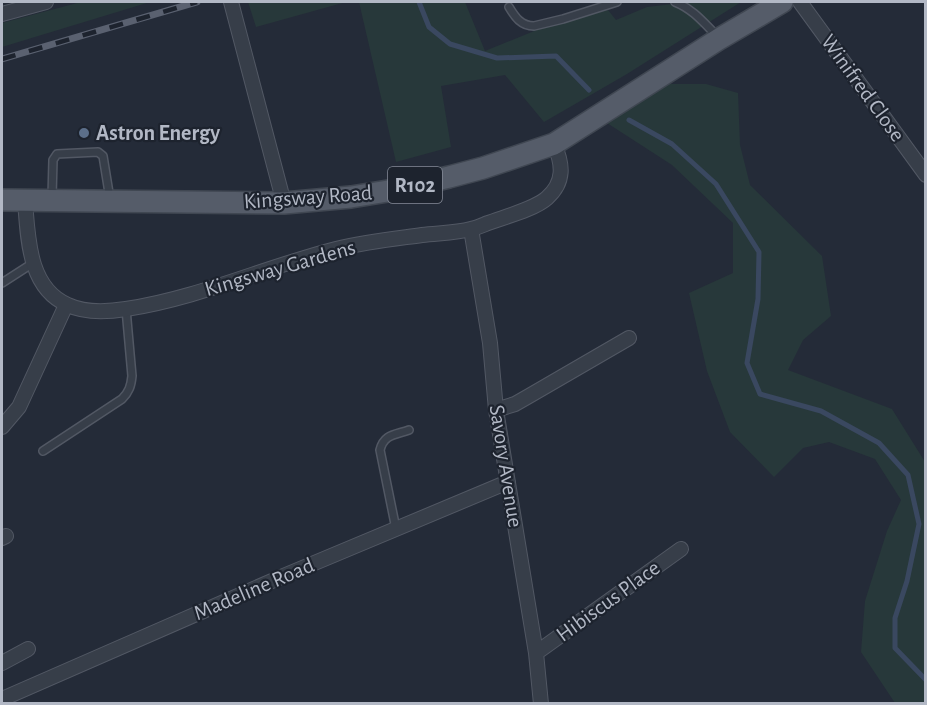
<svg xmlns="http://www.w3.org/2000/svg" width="927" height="705" font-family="'Alegreya Sans',sans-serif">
<rect width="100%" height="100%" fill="#242b38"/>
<!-- green -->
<path fill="#27383a" d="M 81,2 L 150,2 L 2,47 L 2,23 Z
M 248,2 L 346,2 L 256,27 Z
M 359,2 L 465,2 L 485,51 L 544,27 L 608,10 L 616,20 L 647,7 L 673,4 L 675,2 L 741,2 L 627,74 L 544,122 L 505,75 L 441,86 L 451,147 L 396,162 Z
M 662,84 L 706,84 L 738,93 L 740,145 L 750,185 L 822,256 L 831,316 L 803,340 L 788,370 L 892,409 L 925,462 L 925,703 L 895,703 L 861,652 L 865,601 L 887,531 L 901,500 L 875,459 L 829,442 L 803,448 L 774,477 L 730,432 L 707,371 L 689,293 L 733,273 L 733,223 L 672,165 L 607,123 Z"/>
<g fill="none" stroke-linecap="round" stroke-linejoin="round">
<!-- stream -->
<path stroke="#3a4860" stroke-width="5" d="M 419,2 L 429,27 L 450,44 L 497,58 L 556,56 L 589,90
M 629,120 L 672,144 L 716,184 L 759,252 L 758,299 L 747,363 L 760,394 L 821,411 L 879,443 L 908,475 L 919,524 L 907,581 L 895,618 L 895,648 L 926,680"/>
<defs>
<path id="service" d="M 675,2 C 693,9 704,23 718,37
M 509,7 C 515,17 521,26 534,26 L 563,19 L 617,2
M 52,197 L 53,160 L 57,154 L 98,152 L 103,156 L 110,199
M 2,283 L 33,263
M 43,451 L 122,399 C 129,392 131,386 132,376 L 126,309
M 396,529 L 380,450 C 384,434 395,435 409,430"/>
<path id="minor" d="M 231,2 L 284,203
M 800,2 L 926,175
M 2,14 L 46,2
M 25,201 C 28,237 28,288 68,305 C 85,313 107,312 126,309 C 199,298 265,267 336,249 C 365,242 393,239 422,235 C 438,233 456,233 471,229 C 477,228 483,225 488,223 C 504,217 535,209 547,198 C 565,182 563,164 554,144
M 471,229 L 490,343 L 496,410 L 536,653 L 541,704
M 496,410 L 515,404 L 529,396 L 629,338
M 2,427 L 19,407 L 66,305
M 2,538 L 6,536
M 536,653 L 681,549
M 2,663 L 28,649
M 2,699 L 281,577 L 508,482"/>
<path id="primary" d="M 2,200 L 284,203 L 351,197 L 394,190 L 449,177 L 483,168 L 554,144 L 719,39 L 782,2"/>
</defs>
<!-- service casing -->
<use href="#service" stroke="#525864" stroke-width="10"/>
<!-- minor casing -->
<use href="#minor" stroke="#525864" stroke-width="16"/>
<!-- primary casing -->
<use href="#primary" stroke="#404752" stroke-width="24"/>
<!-- service -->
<use href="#service" stroke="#373e49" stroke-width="7"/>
<!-- minor -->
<use href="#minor" stroke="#373e49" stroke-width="14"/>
<!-- primary -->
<use href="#primary" stroke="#555c69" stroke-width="21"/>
<defs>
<path id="rail" d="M 2,59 L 197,2"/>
</defs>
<!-- rail casing -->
<use href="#rail" stroke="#5a6170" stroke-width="7"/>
<!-- rail -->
<use href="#rail" stroke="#1d232e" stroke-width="4.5" stroke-dasharray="14" stroke-linecap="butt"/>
</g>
<!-- markers -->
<circle fill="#5c6f8a" stroke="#1d232e" stroke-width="2" cx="84" cy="133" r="6"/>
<g text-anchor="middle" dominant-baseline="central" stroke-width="4.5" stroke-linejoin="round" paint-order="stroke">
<!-- shield labels -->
<rect fill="#1d232e" stroke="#858b98" stroke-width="1.5" x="388" y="167" width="54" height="36" rx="4.5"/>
<g font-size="21" font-weight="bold" fill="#b2b8c5">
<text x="415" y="185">R102</text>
</g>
<!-- street labels -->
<g font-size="22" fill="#b2b8c5" stroke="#1d232e">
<text transform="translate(863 88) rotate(54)">Winifred Close</text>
<text transform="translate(308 197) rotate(-4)">Kingsway Road</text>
<text transform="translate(280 268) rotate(-16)">Kingsway Gardens</text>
<text transform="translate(506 466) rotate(81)">Savory Avenue</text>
<text transform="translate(254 589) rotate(-23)">Madeline Road</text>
<text transform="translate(608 601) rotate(-36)">Hibiscus Place</text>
</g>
<!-- poi labels -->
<g font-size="22" font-weight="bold" fill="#b2b8c5" stroke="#1d232e" text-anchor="start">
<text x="96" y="133">Astron Energy</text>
</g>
</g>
<!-- border -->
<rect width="927" height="705" fill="none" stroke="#b2b8c5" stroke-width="6"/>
</svg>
